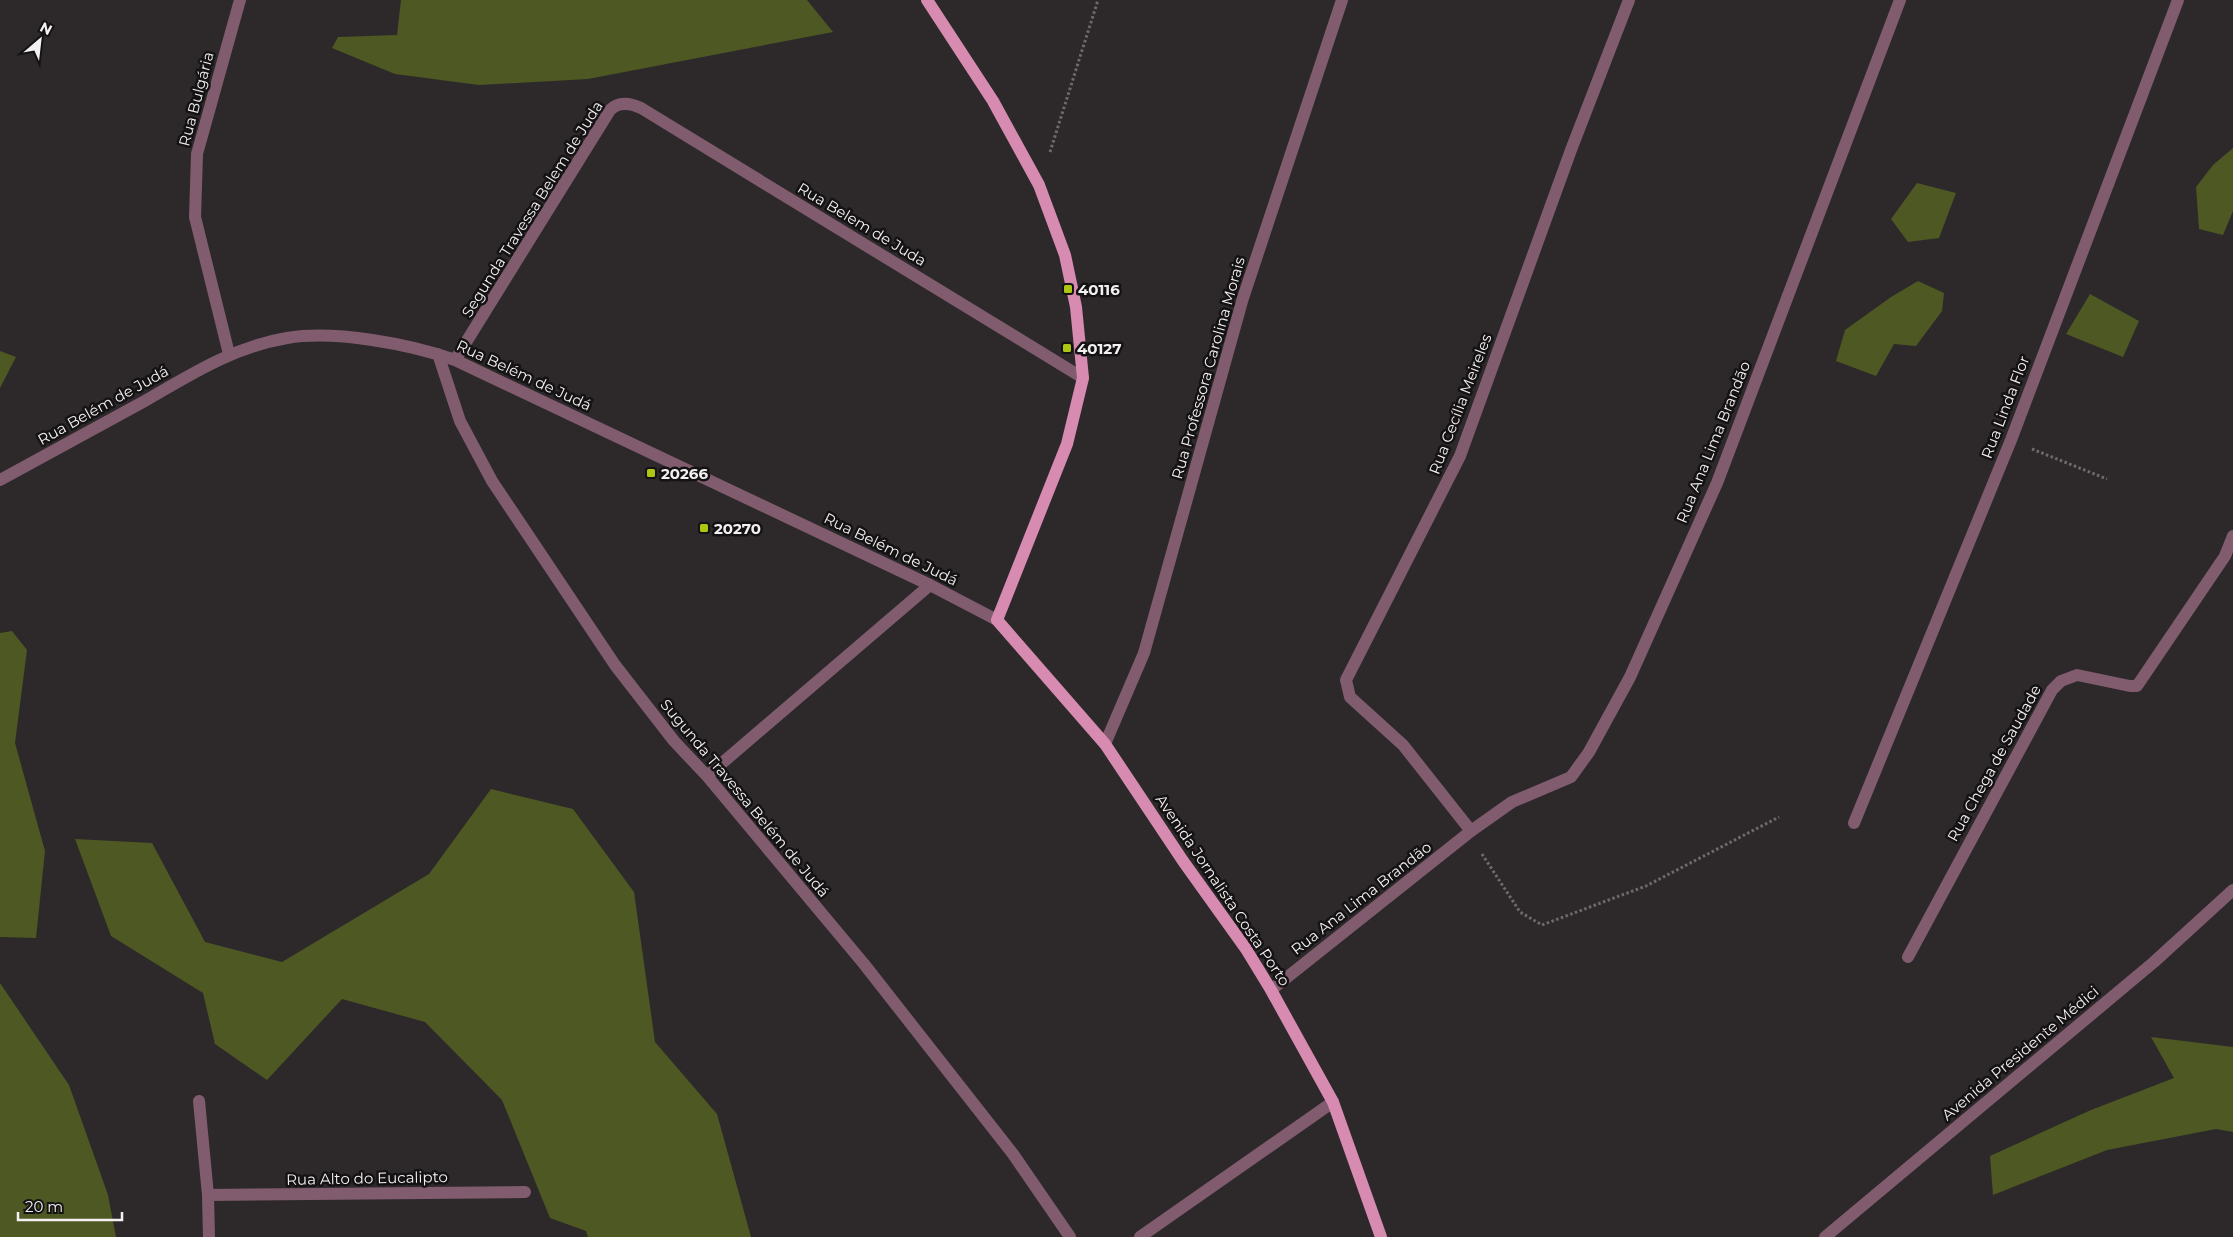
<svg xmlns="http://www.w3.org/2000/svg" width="2233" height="1237" font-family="Montserrat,sans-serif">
<rect width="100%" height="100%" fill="#2d292b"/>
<!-- green -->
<path fill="#4e5822" d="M 401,0 L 807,0 L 833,32 L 588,79 L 479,85 L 395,74 L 332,48 L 338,37 L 397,35 Z
M 2233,148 L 2233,211 L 2223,235 L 2199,229 L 2196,187 L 2213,165 Z
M 1917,183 L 1956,193 L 1939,238 L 1908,242 L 1891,219 Z
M 1918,281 L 1944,293 L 1942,311 L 1916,346 L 1894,344 L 1876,376 L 1836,361 L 1845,330 L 1891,297 Z
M 2090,294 L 2139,321 L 2123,357 L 2066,334 Z
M 0,351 L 16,357 L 0,388 Z
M 12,631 L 27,650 L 15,743 L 45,851 L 36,938 L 0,937 L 0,633 Z
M 491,789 L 573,809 L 634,892 L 655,1042 L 717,1114 L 751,1237 L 588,1237 L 586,1231 L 550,1218 L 502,1100 L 425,1022 L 342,999 L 267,1080 L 215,1044 L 203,993 L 111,936 L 75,839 L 152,843 L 205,942 L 282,962 L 429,874 Z
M 0,983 L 69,1085 L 108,1195 L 116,1237 L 0,1237 Z
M 2151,1037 L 2233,1047 L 2233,1132 L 2216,1129 L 2107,1150 L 1993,1195 L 1990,1156 L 2091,1110 L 2174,1078 Z"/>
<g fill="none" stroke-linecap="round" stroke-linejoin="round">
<!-- path -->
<path stroke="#6f6b6d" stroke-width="3" stroke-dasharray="2.5 2.5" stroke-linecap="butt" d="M 1050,152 L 1098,0
M 2032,449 L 2107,479
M 1482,854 L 1520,912 L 1542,925 L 1646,886 L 1779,817"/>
<!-- minor -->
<path stroke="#815c6e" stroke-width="12" d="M 229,354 L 195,217 L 197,154 L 240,0
M 438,354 L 460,421 L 492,481 L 615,665 L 674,741 L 707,776 L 864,964 L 1013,1154 L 1070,1237
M 455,360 L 610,110 C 619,101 630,103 641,108 L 1083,378
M 0,480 C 48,454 95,428 143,402 C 190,375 233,347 287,338 C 335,330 410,344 455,360 L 930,585 L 997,620
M 1105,744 L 1144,653 L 1243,298 L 1342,0
M 707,776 L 930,585
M 1854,823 L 2011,440 L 2178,0
M 1471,831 L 1403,745 L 1350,697 L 1346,680 L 1460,456 L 1571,150 L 1629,0
M 1908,957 L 2052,690 L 2061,681 L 2077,675 L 2130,686 L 2137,686 L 2225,556 L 2233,536
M 1271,990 L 1471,831 L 1512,802 L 1571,777 L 1589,752 L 1630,677 L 1717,483 L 1900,0
M 199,1101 L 208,1195 L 209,1237
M 208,1195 L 525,1192
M 1140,1237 L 1333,1102
M 1825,1237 L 2154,962 L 2233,890"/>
<!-- major -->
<path stroke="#d78bb1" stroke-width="12" d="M 927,0 L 993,101 L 1039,185 L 1065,255 L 1076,307 L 1083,378 L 1067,444 L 997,620 L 1105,744 L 1183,861 L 1246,949 L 1271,990 L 1333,1102 L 1381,1237"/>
</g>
<!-- markers -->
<g fill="#acc612" stroke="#141213" stroke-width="2">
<rect x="1063" y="284" width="10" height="10" rx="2.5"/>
<rect x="1062" y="343" width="10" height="10" rx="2.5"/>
<rect x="646" y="468" width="10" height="10" rx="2.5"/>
<rect x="699" y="523" width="10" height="10" rx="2.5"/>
</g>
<g text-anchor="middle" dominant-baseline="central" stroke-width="5" stroke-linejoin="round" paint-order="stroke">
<!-- street labels -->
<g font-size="15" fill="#f3f0f2" stroke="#141213">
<text transform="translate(196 99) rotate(-75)">Rua Bulgária</text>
<text transform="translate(532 209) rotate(-58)">Segunda Travessa Belem de Juda</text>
<text transform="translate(862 224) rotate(31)">Rua Belem de Juda</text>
<text transform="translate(1208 368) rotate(-74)">Rua Professora Carolina Morais</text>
<text transform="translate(524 375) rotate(25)">Rua Belém de Judá</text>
<text transform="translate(1460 404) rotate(-69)">Rua Cecília Meireles</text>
<text transform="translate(103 405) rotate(-29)">Rua Belém de Judá</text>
<text transform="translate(2005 407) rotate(-69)">Rua Linda Flor</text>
<text transform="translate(1713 442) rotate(-68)">Rua Ana Lima Brandão</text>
<text transform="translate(891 549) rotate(26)">Rua Belém de Judá</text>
<text transform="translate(1994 763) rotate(-61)">Rua Chega de Saudade</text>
<text transform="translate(745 798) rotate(50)">Sugunda Travessa Belém de Judá</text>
<text transform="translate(1223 890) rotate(56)">Avenida Jornalista Costa Porto</text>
<text transform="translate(1361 898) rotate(-38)">Rua Ana Lima Brandão</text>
<text transform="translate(2020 1053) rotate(-40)">Avenida Presidente Médici</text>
<text transform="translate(367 1178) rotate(-1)">Rua Alto do Eucalipto</text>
</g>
<!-- poi labels -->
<g font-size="15" font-weight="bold" fill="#f3f0f2" stroke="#141213" text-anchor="start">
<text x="1078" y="289">40116</text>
<text x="1077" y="348">40127</text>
<text x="661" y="473">20266</text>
<text x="714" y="528">20270</text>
</g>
</g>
<!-- north arrow -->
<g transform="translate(40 40) rotate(28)" stroke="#141213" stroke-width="4" paint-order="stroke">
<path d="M0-4L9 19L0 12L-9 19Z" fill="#f3f0f2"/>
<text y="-8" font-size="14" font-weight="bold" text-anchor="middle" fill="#f3f0f2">N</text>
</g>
<!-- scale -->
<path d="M18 1212v8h104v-8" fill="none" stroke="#f3f0f2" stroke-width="2.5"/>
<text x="25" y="1212" font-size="15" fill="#f3f0f2" stroke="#141213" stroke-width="4" paint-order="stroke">20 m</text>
</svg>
